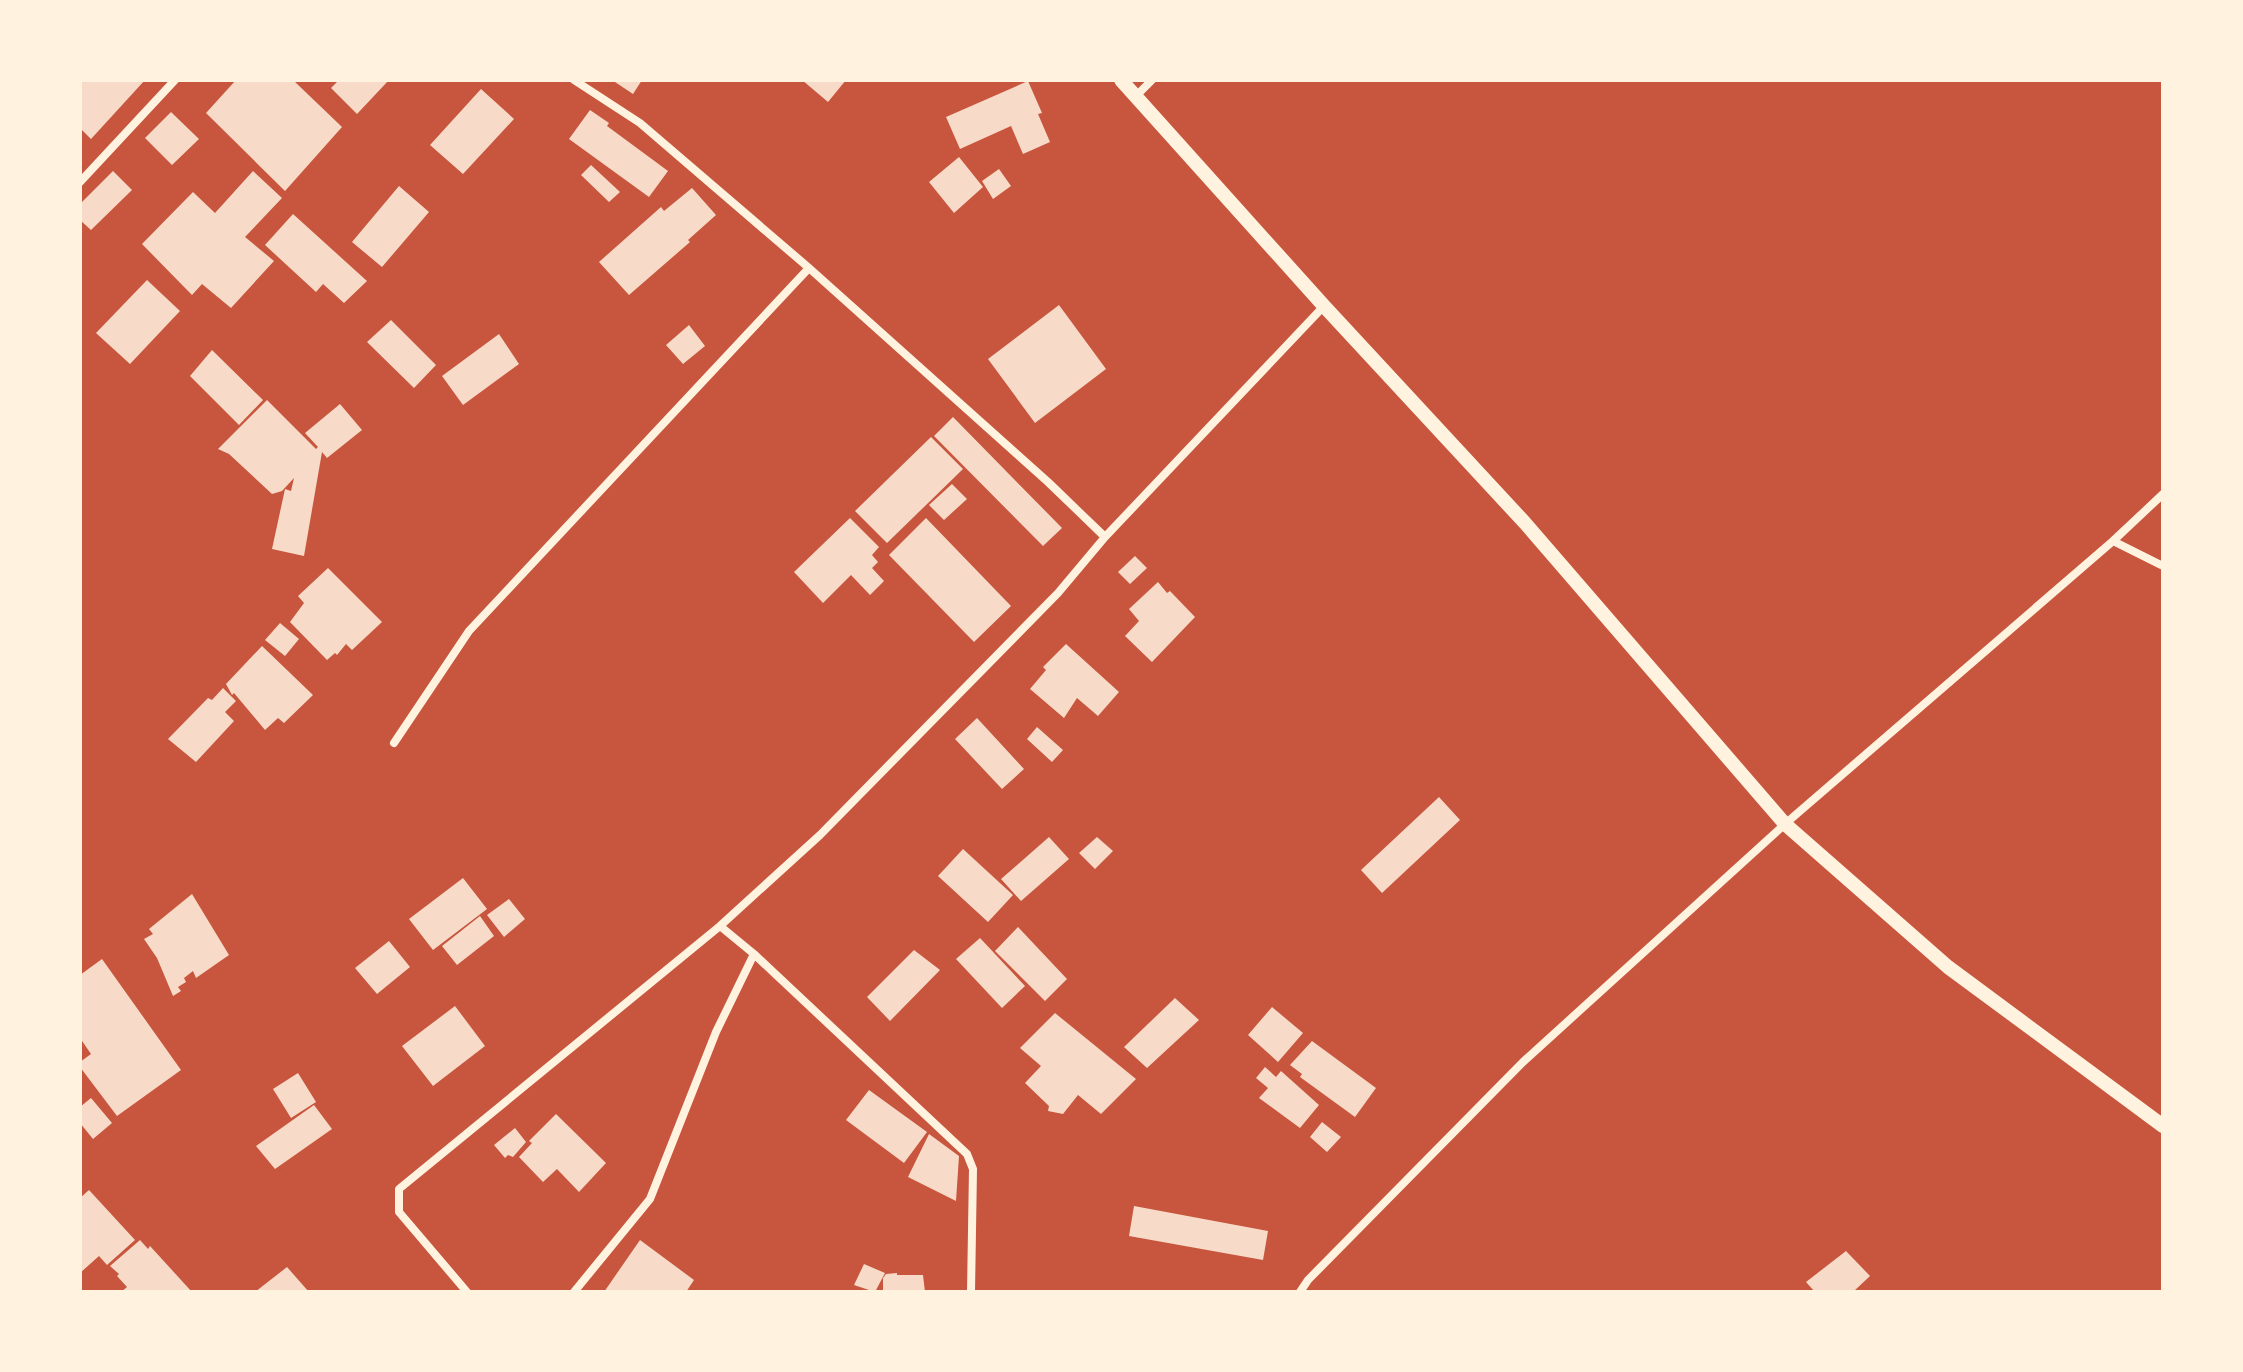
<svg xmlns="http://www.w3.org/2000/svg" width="2243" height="1372" font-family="Figtree,sans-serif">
<rect width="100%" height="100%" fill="#c8553d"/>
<!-- building -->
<path fill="#f7dbc8" d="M 80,80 L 145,80 L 91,139 L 80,128 Z
M 236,80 L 293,80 L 342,127 L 285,191 L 206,113 Z
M 339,80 L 389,80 L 357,114 L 331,88 Z
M 612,80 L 642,80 L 633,94 Z
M 802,80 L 846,80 L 828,102 Z
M 1028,81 L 1042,113 L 1038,114 L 1050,142 L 1023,154 L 1011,126 L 960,149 L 946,117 Z
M 481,89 L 514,119 L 463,174 L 430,145 Z
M 590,110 L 609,123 L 607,126 L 668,171 L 649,197 L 569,139 Z
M 171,112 L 199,139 L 172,165 L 145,138 Z
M 959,157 L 983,187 L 954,213 L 929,182 Z
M 591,165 L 620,192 L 609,202 L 581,175 Z
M 999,169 L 1011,186 L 993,199 L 982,181 Z
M 113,171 L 132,190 L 91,230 L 80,220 L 80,204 Z
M 253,171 L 282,198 L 245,237 L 274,261 L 231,308 L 202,284 L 192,295 L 142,244 L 193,192 L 215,213 Z
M 399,186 L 429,212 L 382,267 L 352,242 Z
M 692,188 L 716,215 L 688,240 L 690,242 L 629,295 L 599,262 L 661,207 L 664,211 Z
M 293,214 L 367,281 L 344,303 L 323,284 L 316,292 L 265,245 Z
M 147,280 L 180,311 L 130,364 L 96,333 Z
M 1059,305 L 1106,369 L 1035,423 L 988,359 Z
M 391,320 L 436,365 L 414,388 L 367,342 Z
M 689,325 L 705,346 L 683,364 L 666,345 Z
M 499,334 L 519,364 L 463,405 L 442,376 Z
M 212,350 L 263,400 L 239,425 L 190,376 Z
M 267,400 L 316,449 L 318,447 L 305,433 L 340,404 L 362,430 L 327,458 L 322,452 L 304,556 L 272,549 L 285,489 L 291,491 L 294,478 L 282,491 L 272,494 L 229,454 L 218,449 Z
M 953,417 L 1062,528 L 1043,546 L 934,436 Z
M 931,437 L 963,469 L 887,543 L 855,511 Z
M 952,484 L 967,499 L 944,520 L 929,505 Z
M 850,518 L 879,547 L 872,555 L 878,562 L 872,568 L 884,581 L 870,595 L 851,575 L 823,603 L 794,572 Z
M 926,518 L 1011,606 L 974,642 L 889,555 Z
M 1135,556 L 1147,568 L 1130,584 L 1118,572 Z
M 328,568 L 382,622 L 352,650 L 346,644 L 337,655 L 335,653 L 327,660 L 290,622 L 304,603 L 298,596 Z
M 1158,582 L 1167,593 L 1170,591 L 1195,617 L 1152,662 L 1125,636 L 1139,621 L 1129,609 Z
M 280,623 L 299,639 L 285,656 L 265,640 Z
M 1066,644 L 1119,692 L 1098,716 L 1077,698 L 1064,718 L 1030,689 L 1046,670 L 1043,667 Z
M 262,646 L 313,695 L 284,723 L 278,718 L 265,730 L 234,693 L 232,695 L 226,684 Z
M 223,688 L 236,701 L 225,712 L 234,721 L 196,762 L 168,739 L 208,698 L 212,700 Z
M 977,718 L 1024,769 L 1002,789 L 955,739 Z
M 1037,727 L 1063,750 L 1052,762 L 1027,739 Z
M 1439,797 L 1460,820 L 1382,893 L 1361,870 Z
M 1049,837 L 1069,859 L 1021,901 L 1001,879 Z
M 1097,837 L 1113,851 L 1095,869 L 1079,853 Z
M 963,849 L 1013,895 L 988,922 L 938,876 Z
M 463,878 L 487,909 L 433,950 L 409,919 Z
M 192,894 L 229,955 L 196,978 L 193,971 L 184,978 L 186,982 L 178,987 L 181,991 L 173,996 L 157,958 L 144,939 L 153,934 L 149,929 Z
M 509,899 L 525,919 L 504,937 L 487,915 Z
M 480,916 L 494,936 L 457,965 L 442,946 Z
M 1018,927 L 1067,979 L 1045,1001 L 995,951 Z
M 980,938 L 1025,986 L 1002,1008 L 956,959 Z
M 389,941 L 410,967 L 377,994 L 355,968 Z
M 914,950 L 940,970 L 890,1021 L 867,997 Z
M 102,959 L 181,1070 L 117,1116 L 80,1067 L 80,1062 L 91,1054 L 80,1038 L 80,975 Z
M 1175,998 L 1199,1020 L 1147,1068 L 1124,1047 Z
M 455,1006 L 485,1046 L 433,1086 L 402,1046 Z
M 1272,1007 L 1303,1033 L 1278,1062 L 1248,1035 Z
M 1055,1013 L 1136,1079 L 1101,1114 L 1078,1095 L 1063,1114 L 1048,1111 L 1049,1106 L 1025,1083 L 1041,1066 L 1020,1048 Z
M 1312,1041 L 1376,1088 L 1355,1117 L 1300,1077 L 1302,1074 L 1290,1065 Z
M 1265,1067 L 1276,1077 L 1281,1071 L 1319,1105 L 1300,1128 L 1259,1098 L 1268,1088 L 1256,1078 Z
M 298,1073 L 316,1102 L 291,1118 L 273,1089 Z
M 869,1090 L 927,1132 L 904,1163 L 846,1120 Z
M 91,1098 L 112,1123 L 93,1139 L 80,1123 L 80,1107 Z
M 314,1105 L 332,1129 L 275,1169 L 256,1146 Z
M 556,1114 L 606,1163 L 579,1192 L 557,1169 L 543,1182 L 519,1157 L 532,1143 L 529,1141 Z
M 1322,1122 L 1341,1137 L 1327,1152 L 1310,1137 Z
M 515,1128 L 526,1142 L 513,1157 L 508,1155 L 505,1158 L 494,1145 Z
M 929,1134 L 959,1156 L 956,1201 L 908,1177 Z
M 89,1190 L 135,1240 L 107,1265 L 99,1256 L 80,1273 L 80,1198 Z
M 1134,1206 L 1268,1231 L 1263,1260 L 1129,1236 Z
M 140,1240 L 148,1249 L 150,1246 L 192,1292 L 121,1292 L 127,1287 L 117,1276 L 119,1274 L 110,1266 Z
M 640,1240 L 694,1280 L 686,1292 L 604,1292 Z
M 1846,1251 L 1870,1276 L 1853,1292 L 1815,1292 L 1806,1282 Z
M 864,1264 L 885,1273 L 875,1292 L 854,1285 Z
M 287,1267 L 309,1292 L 255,1292 Z
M 897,1273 L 897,1275 L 923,1275 L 925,1292 L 883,1292 L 883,1278 L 886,1274 Z"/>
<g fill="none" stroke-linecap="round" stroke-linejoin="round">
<!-- minor -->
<path stroke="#fff3e0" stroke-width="8" d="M 574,80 L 640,123 L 809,268 L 1048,482 L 1105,537
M 1136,96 L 1152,80
M 80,182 L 175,80
M 2113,541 L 2163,566
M 394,743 L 469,631 L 809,268
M 720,926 L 754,954 L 967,1154 L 973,1169 L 971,1292
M 467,1292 L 399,1212 L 399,1189 L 720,926 L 820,835 L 1058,593 L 1105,537 L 1324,306
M 574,1292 L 650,1199 L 716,1032 L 754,954
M 1300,1292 L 1308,1280 L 1523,1062 L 1785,824 L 2113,541 L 2163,494"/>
<!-- tertiary -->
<path stroke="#fff3e0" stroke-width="14" d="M 1121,80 L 1324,306 L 1525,523 L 1785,824 L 1948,967 L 2163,1126"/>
</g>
<!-- border -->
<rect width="2243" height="1372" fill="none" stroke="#fff3e0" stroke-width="164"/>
</svg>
